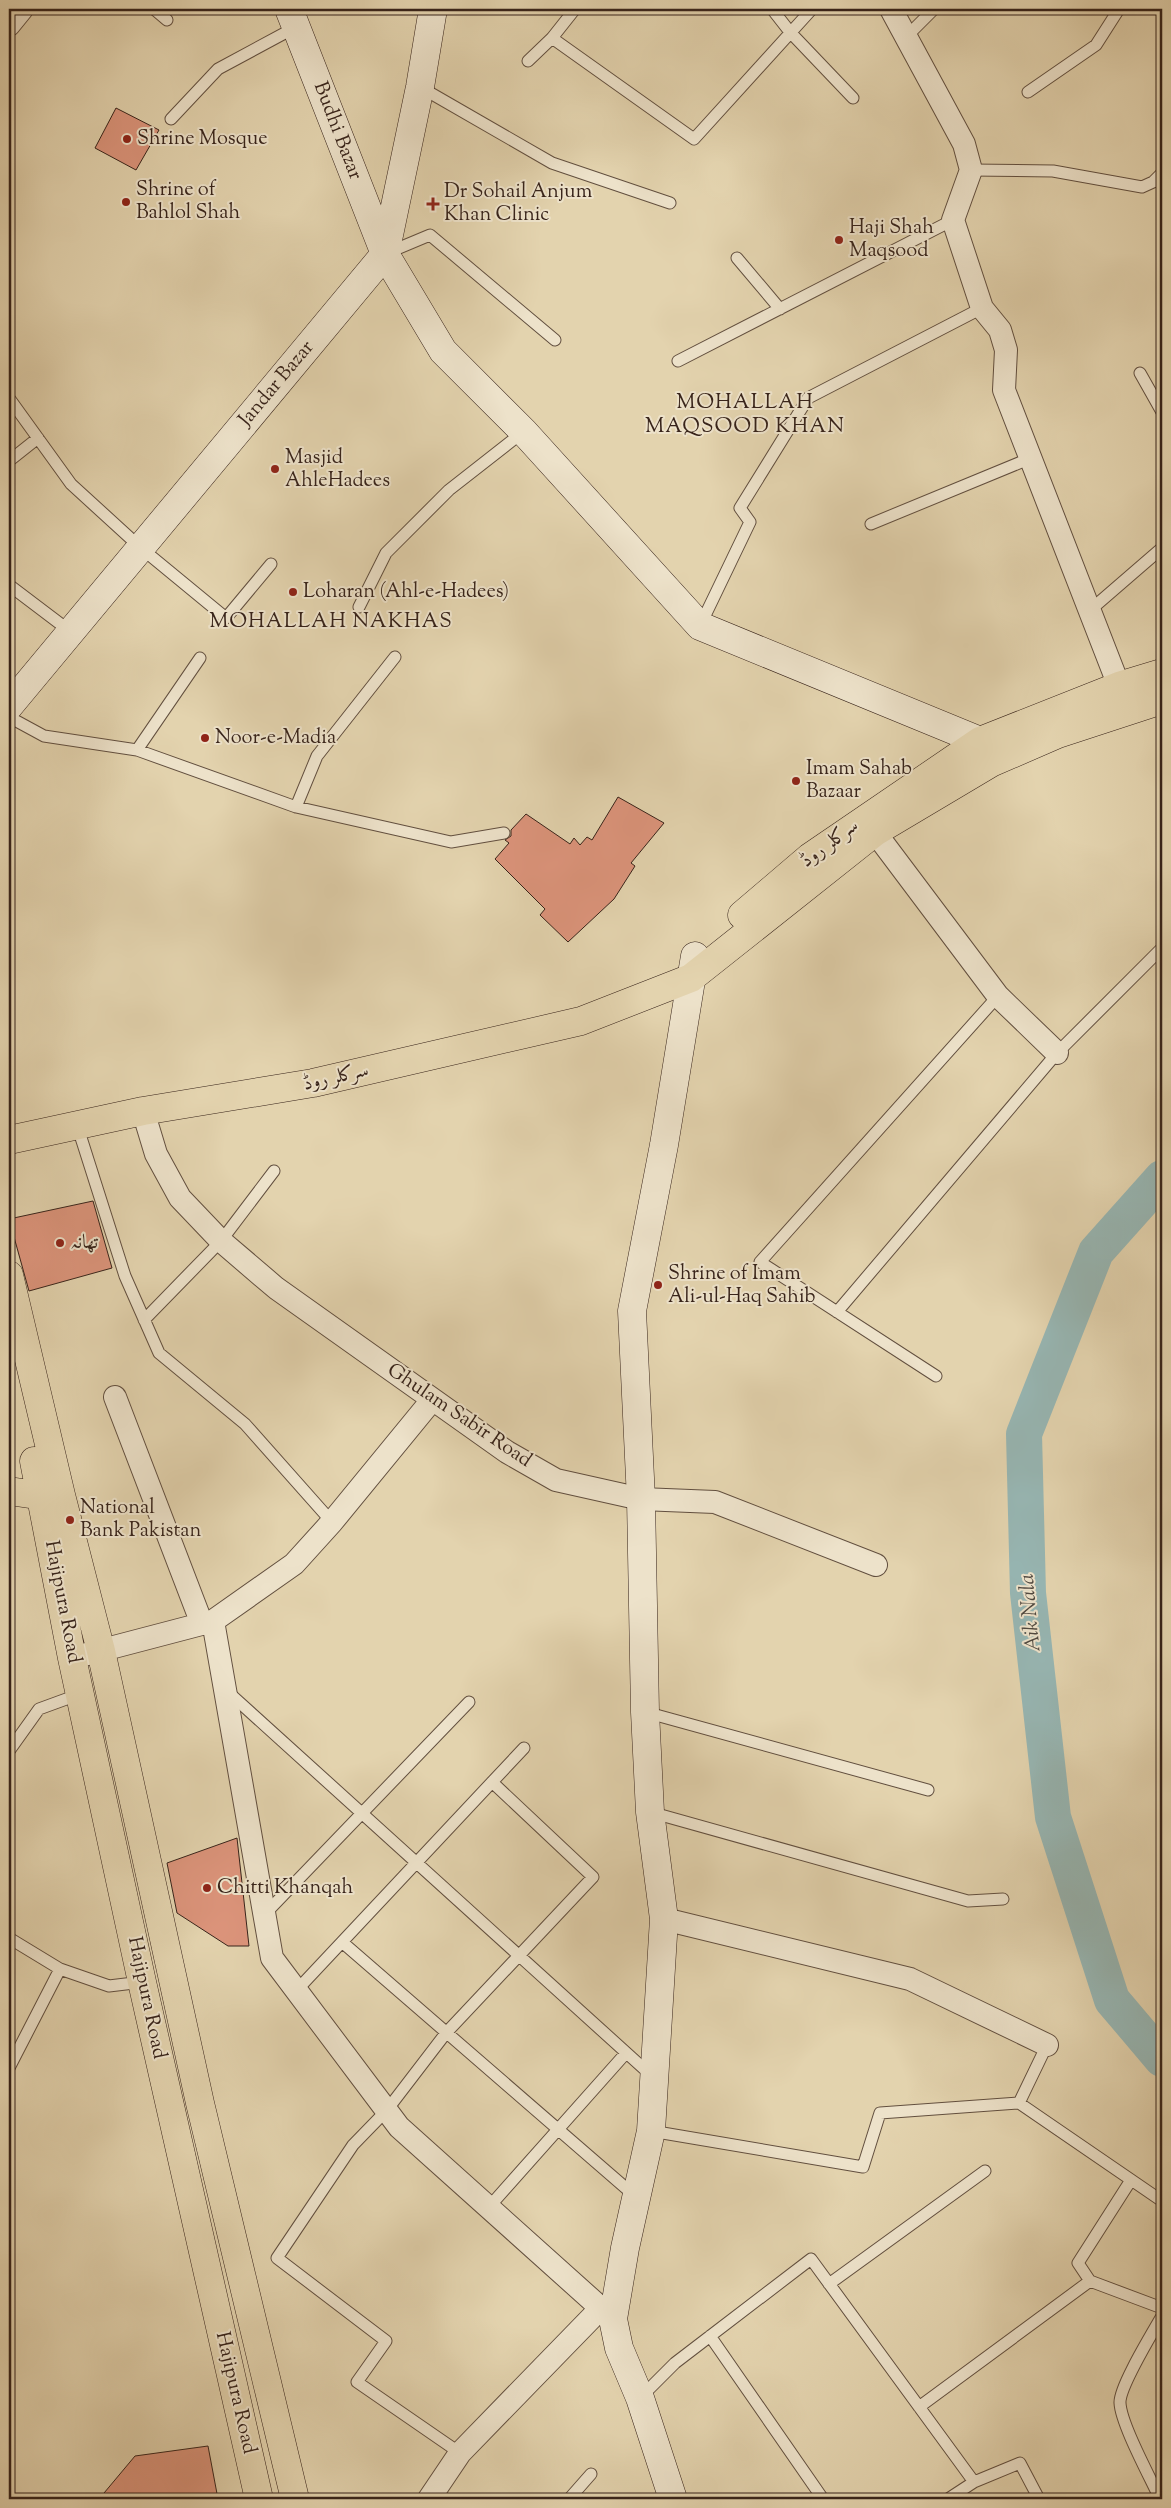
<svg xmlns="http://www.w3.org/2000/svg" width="1171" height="2508" font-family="'Sorts Mill Goudy',Amiri,serif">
<rect width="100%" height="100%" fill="#e3d3ae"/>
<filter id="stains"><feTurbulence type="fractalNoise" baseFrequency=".004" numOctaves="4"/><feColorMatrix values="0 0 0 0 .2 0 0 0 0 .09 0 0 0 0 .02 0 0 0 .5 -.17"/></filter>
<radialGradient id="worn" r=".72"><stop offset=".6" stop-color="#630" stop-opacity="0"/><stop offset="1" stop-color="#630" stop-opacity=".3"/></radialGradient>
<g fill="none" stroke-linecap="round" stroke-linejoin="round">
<!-- river -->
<path stroke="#97b6b3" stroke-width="36" d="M 1162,1178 L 1096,1252 L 1024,1434 L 1028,1593 L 1053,1817 L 1112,2000 L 1162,2059"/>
</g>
<!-- building -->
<path fill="#dc947b" stroke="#37231a" d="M 116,108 L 159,130 L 136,170 L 95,148 Z
M 618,797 L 664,823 L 631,863 L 635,866 L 614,899 L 568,942 L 540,915 L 545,909 L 495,859 L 509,843 L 505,840 L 511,836 L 511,830 L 526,814 L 570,844 L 574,838 L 580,845 L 587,837 L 592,840 Z
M 93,1201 L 112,1268 L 29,1291 L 9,1219 Z
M 237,1838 L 249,1946 L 228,1946 L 177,1913 L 167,1863 Z
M 208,2446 L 218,2499 L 99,2499 L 135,2456 Z"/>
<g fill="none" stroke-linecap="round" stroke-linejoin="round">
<defs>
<path id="lane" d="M 154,9 L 167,20
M 772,9 L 790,32 L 853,98
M 907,36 L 934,9
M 552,38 L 694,139 L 812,9
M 528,61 L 552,38 L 575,9
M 420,87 L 552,163 L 670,203
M 1028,92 L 1096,45 L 1119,9
M 171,119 L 218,69 L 296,27
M 971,170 L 1053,171 L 1142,187 L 1153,182 L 1162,173
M 387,253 L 430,235 L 555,340
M 737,258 L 780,309
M 678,361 L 953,220
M 1140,373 L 1162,412
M 9,398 L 71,484 L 141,548 L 226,618 L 271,564
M 9,461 L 38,438
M 871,524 L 1031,458
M 9,585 L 71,632
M 359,607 L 386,553 L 449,490 L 523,432
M 1088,612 L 1162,548
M 700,626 L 750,522 L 740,508 L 808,398 L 982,308
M 9,717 L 44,736 L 137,750 L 296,807 L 451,842 L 504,833
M 137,750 L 200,658
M 296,807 L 317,756 L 395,657
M 77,1125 L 125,1276 L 159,1353 L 245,1424 L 332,1522
M 837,1312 L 1057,1053 L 1162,948
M 144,1320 L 221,1241 L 274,1171
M 936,1376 L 760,1262 L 998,996
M 228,1692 L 652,2076
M 645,1712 L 928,1790
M 9,1751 L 39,1709 L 80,1694
M 650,1812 L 968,1901 L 1003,1899
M 264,1915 L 469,1702
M 9,1938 L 60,1969 L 109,1986 L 142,1982
M 342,1942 L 635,2196
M 296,1991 L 524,1748
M 9,2068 L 60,1969
M 1019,2103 L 1047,2045
M 651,2131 L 863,2167 L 880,2113 L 1019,2103 L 1162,2201
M 489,2207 L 626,2053
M 1090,2281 L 1162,2308
M 829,2284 L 985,2171
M 710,2336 L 823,2499
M 640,2398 L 675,2363 L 811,2259 L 974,2482 L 1020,2463 L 1039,2499
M 919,2407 L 1090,2281 L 1078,2263 L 1131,2180
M 460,2453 L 357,2382 L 386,2341 L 277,2258 L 353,2145 L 387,2110 L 446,2033 L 593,1877 L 492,1782
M 569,2499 L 591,2474
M 948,2499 L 974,2482
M 1160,2499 C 1150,2477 1121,2424 1120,2403 C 1119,2387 1153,2332 1162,2316"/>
<path id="street" d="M 891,9 L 964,144 L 971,170 L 953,220 L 982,308 L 1000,330 L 1006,350 L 1004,390 L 1119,686
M 9,25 L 22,9
M 865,819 L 998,996 L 1057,1053
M 143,1111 L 156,1154 L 180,1198 L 221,1241 L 276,1288 L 507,1452 L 556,1480 L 641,1499 L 715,1502 L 876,1565
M 115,1397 L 202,1624
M 213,1621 L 272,1958 L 399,2127 L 613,2319
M 72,1658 L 213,1621 L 294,1564 L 332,1522 L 432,1400
M 664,1919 L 910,1979 L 1047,2045
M 429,2499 L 460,2453 L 601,2308"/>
<path id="secondary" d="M 289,9 L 385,254 L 443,351 L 524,432 L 700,626 L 980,741
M 9,706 L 385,254 L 420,87 L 433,9
M 673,2499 L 640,2398 L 619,2348 L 613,2319 L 625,2248 L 651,2131 L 664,1919 L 650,1812 L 645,1712 L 641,1499 L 632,1311 L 664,1145 L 695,956"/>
<path id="primary" d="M 742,915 L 810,857 L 980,741 L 1119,686 L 1162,673
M 9,1140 L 143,1111 L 313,1083 L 581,1021 L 691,978 L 875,832 L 991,763 L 1058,734 L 1162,700
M 9,1275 L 61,1495 L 101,1651 L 200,2103 L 295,2499
M 34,1461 L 72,1658 L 142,1982 L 259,2499
M 9,1491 L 57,1498"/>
</defs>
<!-- lane casing -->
<use href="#lane" stroke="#624f3f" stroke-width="13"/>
<!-- street casing -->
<use href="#street" stroke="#624f3f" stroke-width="24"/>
<!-- secondary casing -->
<use href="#secondary" stroke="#37231a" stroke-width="29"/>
<!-- primary casing -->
<use href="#primary" stroke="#37231a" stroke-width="29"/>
<!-- lane -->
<use href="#lane" stroke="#ede2ca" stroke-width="11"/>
<!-- street -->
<use href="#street" stroke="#ede2ca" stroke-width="22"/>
<!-- secondary -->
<use href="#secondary" stroke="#ede2ca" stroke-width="28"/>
<!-- primary -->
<use href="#primary" stroke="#e3d3ae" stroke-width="28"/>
</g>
<!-- markers -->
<g fill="#8f2418" stroke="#ede2ca" stroke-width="2">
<circle cx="127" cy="139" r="5"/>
<circle cx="126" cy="202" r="5"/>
<path d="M430.5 196.5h5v5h5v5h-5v5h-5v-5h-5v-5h5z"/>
<circle cx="839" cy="240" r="5"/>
<circle cx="275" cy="469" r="5"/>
<circle cx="293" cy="592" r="5"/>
<circle cx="205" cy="738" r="5"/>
<circle cx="796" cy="781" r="5"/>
<circle cx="60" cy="1243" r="5"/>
<circle cx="658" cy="1285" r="5"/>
<circle cx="70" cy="1520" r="5"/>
<circle cx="207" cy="1888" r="5"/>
</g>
<g text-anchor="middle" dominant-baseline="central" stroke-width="4" stroke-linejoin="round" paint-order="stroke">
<!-- street labels -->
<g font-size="20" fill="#37231a" stroke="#ede2ca">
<text transform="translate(337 131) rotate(69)">Budhi Bazar</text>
<text transform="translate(277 384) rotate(-50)">Jandar Bazar</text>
<text transform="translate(830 844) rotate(-37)">سرکلر روڈ</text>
<text transform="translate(336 1078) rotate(-13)">سرکلر روڈ</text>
<text transform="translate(459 1416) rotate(34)">Ghulam Sabir Road</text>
<text transform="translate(62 1602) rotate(79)">Hajipura Road</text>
<text transform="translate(146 1998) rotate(78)">Hajipura Road</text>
<text transform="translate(235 2393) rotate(77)">Hajipura Road</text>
</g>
<!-- poi labels -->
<g font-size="20" fill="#37231a" stroke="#ede2ca" text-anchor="start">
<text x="137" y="139">Shrine Mosque</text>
<text x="136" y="190">Shrine of<tspan x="136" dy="23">Bahlol Shah</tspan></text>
<text x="444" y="192">Dr Sohail Anjum<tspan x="444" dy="23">Khan Clinic</tspan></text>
<text x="849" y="228">Haji Shah<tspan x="849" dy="23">Maqsood</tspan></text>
<text x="285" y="458">Masjid<tspan x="285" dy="23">AhleHadees</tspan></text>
<text x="303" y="592">Loharan (Ahl-e-Hadees)</text>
<text x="215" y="738">Noor-e-Madia</text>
<text x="806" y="769">Imam Sahab<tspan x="806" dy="23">Bazaar</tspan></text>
<text x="70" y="1243">تھانہ</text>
<text x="668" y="1274">Shrine of Imam<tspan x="668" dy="23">Ali-ul-Haq Sahib</tspan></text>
<text x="80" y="1508">National<tspan x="80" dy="23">Bank Pakistan</tspan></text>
<text x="217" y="1888">Chitti Khanqah</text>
</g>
<!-- neighbourhood labels -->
<g font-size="21" letter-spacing="1" fill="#37231a" stroke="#ede2ca">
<text x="745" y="403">MOHALLAH<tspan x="745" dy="24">MAQSOOD KHAN</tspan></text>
<text x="331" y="622">MOHALLAH NAKHAS</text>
</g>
<!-- water labels -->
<g font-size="21" font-style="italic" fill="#4f4840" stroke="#ede2ca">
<text transform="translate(1031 1613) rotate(-95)">Aik Nala</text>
</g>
</g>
<!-- margin -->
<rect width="1171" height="2508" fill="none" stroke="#e3d3ae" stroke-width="30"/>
<rect x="10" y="10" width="1151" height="2488" fill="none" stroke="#37231a" stroke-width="2.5"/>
<rect x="15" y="15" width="1141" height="2478" fill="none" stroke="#37231a"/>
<rect width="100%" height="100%" filter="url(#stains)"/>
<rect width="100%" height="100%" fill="url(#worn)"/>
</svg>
